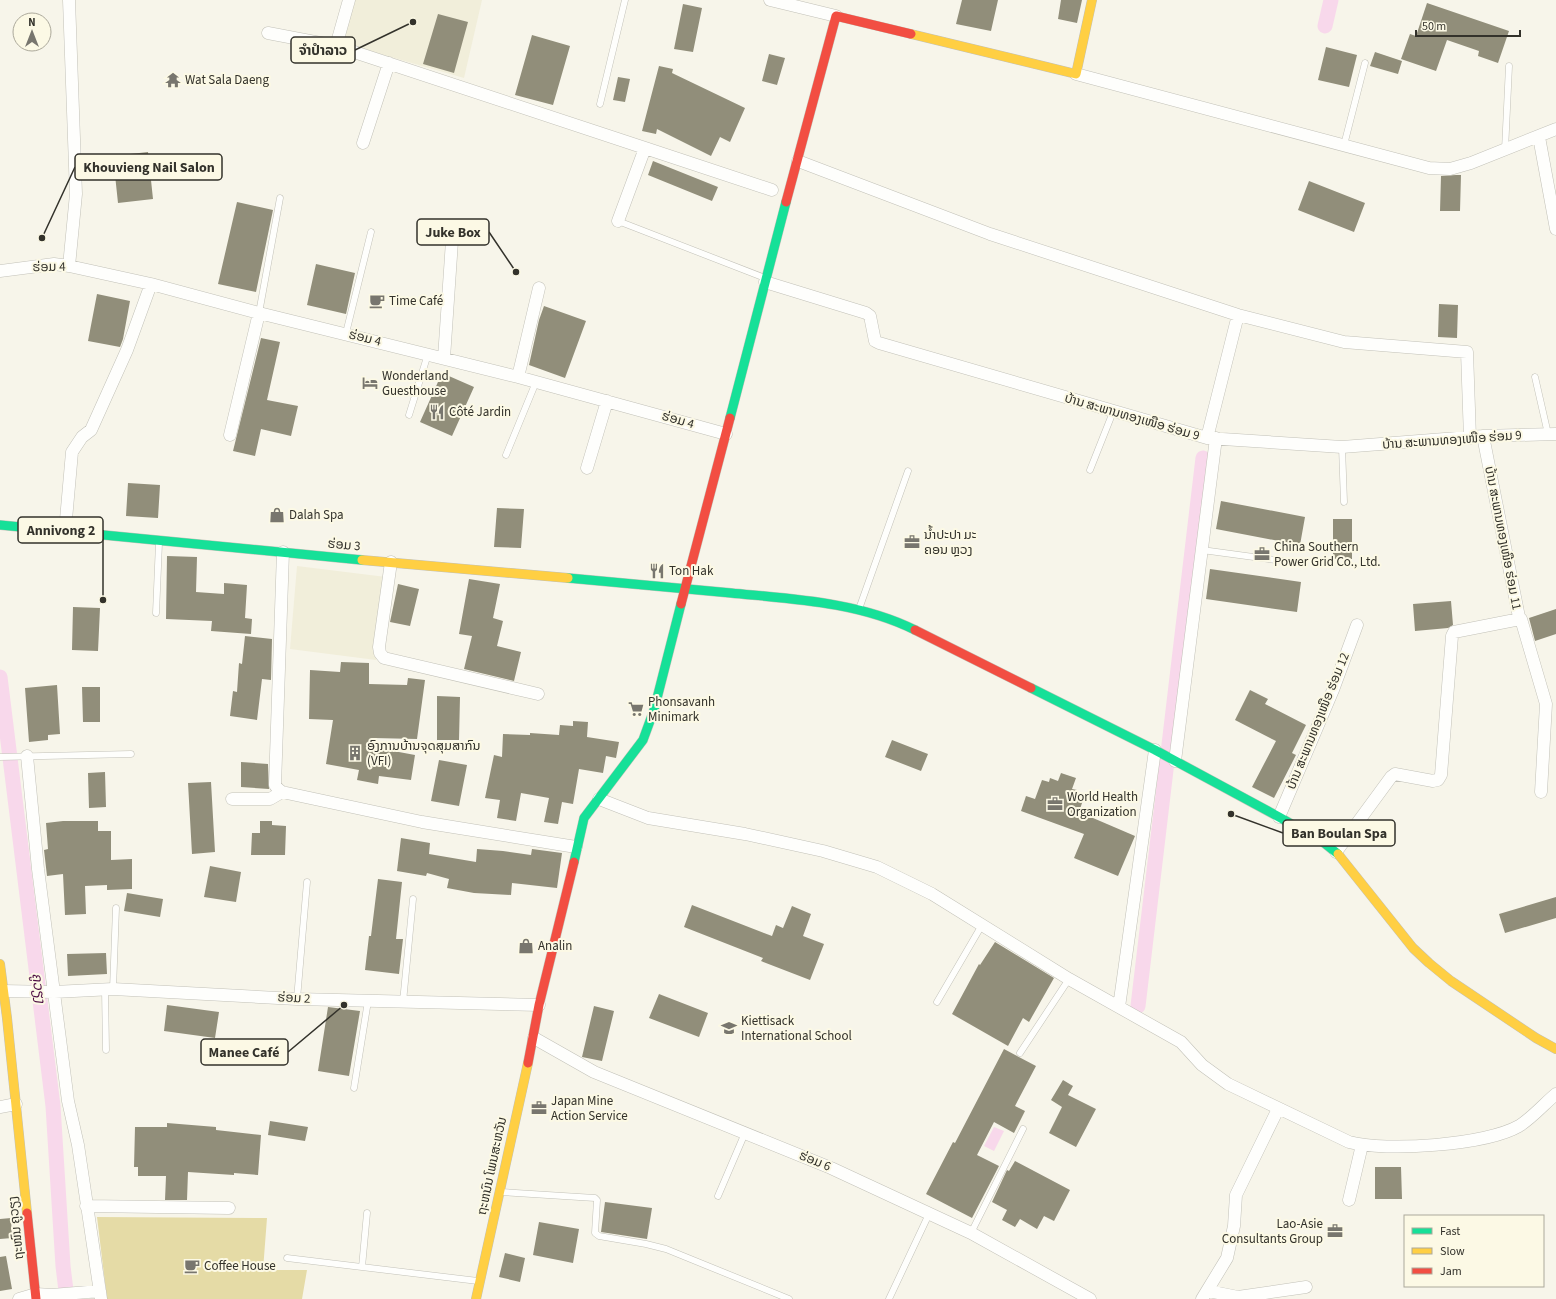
<svg xmlns="http://www.w3.org/2000/svg" width="1556" height="1299" font-family="'Source Sans 3','Noto Sans Lao',sans-serif">
<rect width="100%" height="100%" fill="#f7f5ea"/>
<!-- built -->
<path fill="#f1eeda" d="M 355,0 L 482,0 L 464,78 L 342,43 Z
M 297,566 L 386,577 L 376,660 L 290,649 Z"/>
<!-- green -->
<path fill="#e5dba6" d="M 97,1217 L 267,1218 L 263,1270 L 307,1270 L 302,1299 L 107,1299 Z"/>
<!-- water -->
<path fill="#f8d8eb" d="M 994,1127 L 1004,1131 L 994,1151 L 984,1146 Z"/>
<g fill="none" stroke-linecap="round" stroke-linejoin="round">
<!-- canal -->
<path stroke="#f8d8eb" stroke-width="15" d="M 1325,26 L 1331,0
M 0,677 L 53,1106 L 63,1266 L 67,1299
M 1138,1006 L 1203,458"/>
</g>
<!-- building -->
<path fill="#918e7a" d="M 962,0 L 998,0 L 991,31 L 956,24 Z
M 1061,0 L 1082,0 L 1077,23 L 1058,19 Z
M 1427,3 L 1509,31 L 1498,63 L 1478,56 L 1479,51 L 1447,40 L 1436,71 L 1401,59 L 1410,34 L 1416,36 Z
M 683,4 L 702,8 L 693,52 L 674,49 Z
M 438,14 L 468,22 L 454,73 L 423,64 Z
M 532,35 L 570,46 L 553,105 L 515,95 Z
M 1326,47 L 1357,55 L 1349,87 L 1318,80 Z
M 1375,52 L 1402,61 L 1398,74 L 1370,66 Z
M 769,54 L 785,58 L 777,85 L 762,81 Z
M 659,66 L 673,69 L 672,73 L 745,108 L 730,142 L 720,137 L 711,156 L 657,129 L 656,134 L 642,131 Z
M 618,77 L 630,79 L 625,102 L 613,100 Z
M 148,152 L 153,199 L 118,203 L 113,156 Z
M 653,161 L 718,187 L 712,201 L 648,175 Z
M 1456,175 L 1461,175 L 1460,211 L 1440,211 L 1441,176 Z
M 1309,181 L 1365,203 L 1354,232 L 1298,210 Z
M 237,202 L 273,210 L 256,292 L 218,284 Z
M 316,264 L 355,273 L 346,314 L 307,305 Z
M 97,294 L 130,301 L 123,339 L 120,347 L 88,341 Z
M 1439,304 L 1458,305 L 1457,338 L 1438,337 Z
M 544,306 L 586,321 L 565,378 L 529,365 L 539,320 Z
M 261,338 L 280,342 L 267,400 L 298,406 L 291,436 L 261,429 L 255,456 L 233,451 Z
M 442,373 L 474,387 L 452,436 L 420,422 Z
M 128,483 L 160,485 L 158,518 L 126,516 Z
M 1221,501 L 1305,517 L 1300,545 L 1216,529 Z
M 497,508 L 524,509 L 521,548 L 494,547 Z
M 1333,519 L 1352,519 L 1352,559 L 1333,559 Z
M 167,556 L 197,557 L 196,592 L 224,594 L 224,583 L 247,585 L 245,618 L 252,619 L 251,634 L 211,631 L 212,621 L 166,619 Z
M 1210,569 L 1301,582 L 1297,612 L 1206,599 Z
M 469,579 L 500,584 L 493,618 L 503,621 L 497,646 L 521,652 L 514,681 L 464,669 L 472,636 L 459,634 Z
M 398,584 L 419,589 L 410,626 L 390,622 Z
M 1451,601 L 1453,625 L 1448,628 L 1415,631 L 1413,604 Z
M 73,607 L 100,608 L 98,651 L 72,650 Z
M 1556,609 L 1556,634 L 1535,641 L 1529,618 Z
M 245,636 L 272,639 L 271,680 L 262,679 L 257,720 L 230,716 L 233,691 L 237,692 L 239,663 L 242,664 Z
M 341,662 L 369,663 L 369,684 L 407,685 L 408,678 L 425,680 L 417,739 L 373,738 L 372,747 L 415,755 L 411,780 L 379,776 L 378,784 L 357,780 L 359,770 L 326,764 L 333,720 L 309,719 L 310,670 L 340,672 Z
M 57,685 L 60,734 L 48,735 L 48,740 L 29,742 L 25,688 Z
M 82,687 L 100,687 L 100,722 L 83,722 Z
M 1250,690 L 1268,699 L 1265,704 L 1306,725 L 1292,753 L 1296,755 L 1274,798 L 1252,787 L 1276,741 L 1235,720 Z
M 437,696 L 460,697 L 459,740 L 437,740 Z
M 573,721 L 588,722 L 587,737 L 619,742 L 616,758 L 606,756 L 603,773 L 579,769 L 573,804 L 562,802 L 558,824 L 544,822 L 549,798 L 521,793 L 516,821 L 497,818 L 500,800 L 485,798 L 494,755 L 502,757 L 503,734 L 530,735 L 530,733 L 559,735 L 560,725 L 573,726 Z
M 892,740 L 928,754 L 921,771 L 885,757 Z
M 439,760 L 467,765 L 459,806 L 431,801 Z
M 241,762 L 268,764 L 269,789 L 241,787 Z
M 105,772 L 106,807 L 89,808 L 88,773 Z
M 1061,773 L 1076,778 L 1072,789 L 1077,790 L 1076,795 L 1084,797 L 1079,812 L 1135,836 L 1118,876 L 1074,858 L 1084,834 L 1021,811 L 1026,796 L 1035,799 L 1042,780 L 1049,782 L 1050,778 L 1058,781 Z
M 211,782 L 215,852 L 192,854 L 188,783 Z
M 63,821 L 98,821 L 98,831 L 111,831 L 111,860 L 132,859 L 132,889 L 107,890 L 107,885 L 85,886 L 86,914 L 65,915 L 63,874 L 47,876 L 44,850 L 48,849 L 46,823 Z
M 260,821 L 272,821 L 272,825 L 286,826 L 285,855 L 251,855 L 252,833 L 260,833 Z
M 401,838 L 430,843 L 429,854 L 476,862 L 477,849 L 503,851 L 531,855 L 532,849 L 562,853 L 557,888 L 512,883 L 511,895 L 474,893 L 447,888 L 449,879 L 427,873 L 426,876 L 397,871 Z
M 210,866 L 241,872 L 236,902 L 204,897 Z
M 378,879 L 402,882 L 396,939 L 403,939 L 399,974 L 365,970 L 369,936 L 371,936 Z
M 127,893 L 163,899 L 160,917 L 124,911 Z
M 1556,897 L 1556,918 L 1505,933 L 1499,914 Z
M 692,905 L 772,936 L 776,925 L 783,928 L 792,906 L 811,914 L 803,936 L 824,944 L 810,980 L 761,961 L 763,958 L 684,927 Z
M 995,942 L 1054,978 L 1029,1022 L 1023,1018 L 1008,1046 L 952,1014 L 979,964 L 980,965 Z
M 106,953 L 107,974 L 68,976 L 67,954 Z
M 659,994 L 708,1013 L 699,1037 L 649,1018 Z
M 167,1005 L 219,1012 L 215,1038 L 164,1031 Z
M 594,1006 L 614,1011 L 602,1061 L 582,1057 Z
M 328,1007 L 360,1011 L 349,1076 L 318,1071 Z
M 1004,1049 L 1036,1066 L 1015,1106 L 1025,1111 L 1014,1133 L 994,1122 L 977,1155 L 999,1166 L 972,1218 L 926,1194 L 953,1142 L 955,1143 Z
M 1063,1080 L 1073,1086 L 1068,1095 L 1096,1109 L 1076,1147 L 1049,1133 L 1062,1107 L 1051,1100 Z
M 270,1121 L 308,1127 L 305,1141 L 268,1135 Z
M 167,1123 L 216,1127 L 216,1130 L 261,1135 L 258,1175 L 234,1173 L 234,1175 L 188,1172 L 187,1200 L 165,1200 L 166,1176 L 138,1176 L 138,1167 L 134,1167 L 135,1127 L 167,1127 Z
M 1015,1161 L 1070,1190 L 1054,1221 L 1044,1216 L 1037,1229 L 1020,1219 L 1015,1227 L 1002,1220 L 1007,1210 L 992,1202 L 1007,1170 L 1009,1171 Z
M 1375,1167 L 1401,1167 L 1402,1199 L 1375,1199 Z
M 605,1202 L 652,1208 L 647,1239 L 601,1232 Z
M 11,1218 L 12,1238 L 0,1239 L 0,1219 Z
M 539,1222 L 579,1229 L 573,1263 L 533,1255 Z
M 505,1253 L 525,1258 L 520,1282 L 499,1277 Z
M 6,1256 L 12,1289 L 0,1291 L 0,1257 Z"/>
<g fill="none" stroke-linecap="round" stroke-linejoin="round">
<defs>
<path id="lane" d="M 600,104 L 625,0
M 1344,145 L 1365,63
M 1505,150 L 1509,66
M 618,221 L 765,278
M 259,313 L 280,198
M 346,333 L 371,232
M 1535,377 L 1548,434
M 409,415 L 428,354
M 1342,447 L 1344,502
M 506,455 L 536,382
M 1090,470 L 1113,412
M 1202,550 L 1290,562
M 859,609 L 908,471
M 156,613 L 159,543
M 0,757 L 131,754
M 105,989 L 106,1050
M 113,989 L 116,908
M 297,999 L 307,882
M 403,1002 L 413,899
M 937,1002 L 982,925
M 1020,1053 L 1069,979
M 354,1088 L 368,1001
M 501,1192 L 595,1198 L 597,1200 L 595,1233 L 599,1236 L 646,1244 L 666,1249 L 789,1299
M 718,1196 L 745,1133
M 971,1233 L 1023,1129
M 287,1258 L 478,1281
M 362,1267 L 367,1213
M 889,1299 L 929,1214"/>
<path id="street" d="M 69,0 L 76,194 L 69,266
M 770,0 L 836,16
M 268,33 L 336,46 L 645,148 L 618,221
M 336,46 L 349,0
M 1076,74 L 1429,168 L 1450,169 L 1471,163 L 1556,129
M 1539,137 L 1556,229
M 363,143 L 389,63
M 645,148 L 772,190
M 798,161 L 990,234 L 1238,315 L 1344,342 L 1467,352 L 1470,438
M 0,271 L 54,264 L 69,266 L 151,284 L 259,313 L 518,377 L 726,434
M 765,282 L 866,313 L 870,316 L 875,341 L 879,343 L 1207,438 L 1342,447 L 1483,436 L 1556,434
M 444,358 L 452,241
M 518,377 L 539,288
M 230,435 L 259,313
M 1207,438 L 1238,315
M 587,468 L 607,401
M 65,531 L 72,452 L 82,437 L 91,430 L 127,350 L 151,284
M 283,552 L 275,785 L 278,789 L 282,792 L 422,822 L 576,847
M 391,562 L 379,647 L 380,653 L 384,658 L 538,694
M 1519,617 L 1521,619 L 1546,704 L 1541,792
M 27,756 L 38,869 L 68,1101 L 78,1145 L 101,1299
M 1175,761 L 1216,438
M 232,799 L 270,799 L 282,792
M 599,799 L 648,818 L 745,834 L 823,851 L 877,867 L 932,894 L 1069,979 L 1181,1042 L 1202,1065 L 1228,1084 L 1349,1142 C 1386,1152 1486,1145 1519,1126 C 1532,1118 1545,1103 1556,1094
M 1279,817 L 1333,690 L 1357,625
M 1336,852 L 1391,777 L 1395,774 L 1433,781 L 1438,780 L 1441,775 L 1452,636 L 1454,632 L 1515,620 L 1519,617 L 1483,436
M 3,991 L 54,992 L 113,989 L 297,999 L 539,1005
M 1119,1007 L 1155,750
M 534,1038 L 594,1072 L 831,1168 L 971,1233 L 1090,1299
M 0,1107 L 16,1104
M 1349,1200 L 1362,1145
M 86,1206 L 229,1208
M 1208,1291 L 1238,1297 L 1306,1287
M 19,1299 L 36,1294 L 52,1295 L 100,1291
M 1202,1299 L 1227,1258 L 1234,1226 L 1236,1195 L 1278,1109"/>
<path id="fast" d="M 730,418 L 786,202
M 0,525 L 362,560
M 568,578 C 622,583 677,588 731,593 C 793,599 859,602 915,630
M 1031,688 L 1155,750 L 1279,817 L 1323,842 L 1338,854
M 574,862 L 584,818 L 643,740 L 654,710 L 681,604"/>
<path id="slow" d="M 911,34 L 1076,74 L 1092,0
M 362,560 L 568,578
M 1338,854 L 1413,948 L 1429,963 L 1451,981 L 1536,1038 L 1556,1049
M 0,964 L 7,1018 L 27,1213
M 476,1299 L 528,1063"/>
<path id="jam" d="M 786,202 L 836,16 L 911,34
M 681,604 L 730,418
M 915,630 L 1031,688
M 528,1063 L 539,1005 L 574,862
M 27,1213 L 36,1299"/>
</defs>
<!-- lane casing -->
<use href="#lane" stroke="#c2c1b8" stroke-width="7"/>
<!-- street casing -->
<use href="#street" stroke="#c2c1b8" stroke-width="13"/>
<!-- fast casing -->
<use href="#fast" stroke="#c2c1b8" stroke-width="10"/>
<!-- slow casing -->
<use href="#slow" stroke="#c2c1b8" stroke-width="10"/>
<!-- jam casing -->
<use href="#jam" stroke="#c2c1b8" stroke-width="10"/>
<!-- lane -->
<use href="#lane" stroke="#fefefc" stroke-width="6"/>
<!-- street -->
<use href="#street" stroke="#fefefc" stroke-width="12"/>
<!-- fast -->
<use href="#fast" stroke="#16e098" stroke-width="9"/>
<!-- slow -->
<use href="#slow" stroke="#ffcf43" stroke-width="9"/>
<!-- jam -->
<use href="#jam" stroke="#f24e42" stroke-width="9"/>
</g>
<!-- icons -->
<defs>
<symbol id="temple-bare" viewBox="-9 -9 18 18"><path d="M0-6L5-2H3V0L6.5 2.5H4V6H1.5V3h-3V6H-4V2.5H-6.5L-3 0V-2H-5Z" fill="#78766e" stroke="#fcf9e5" stroke-width="2.5" paint-order="stroke"/></symbol>
<symbol id="cafe-bare" viewBox="-9 -9 18 18"><path d="M-5.5-4.5H6V0H3Q3 3.5 0 3.5H-2.5Q-5.5 3.5-5.5 0ZM3-3.2v2h1.7v-2ZM-6 4.5H4V6H-6Z" fill="#78766e" stroke="#fcf9e5" stroke-width="2.5" paint-order="stroke"/></symbol>
<symbol id="hotel-bare" viewBox="-9 -9 18 18"><path d="M-6-4.5h1.5V1H6V5H4.5V3h-9V5H-6ZM-4 0a1.8 1.8 0 1 1 3.6 0ZM.5 0V-2.5h3Q6-2.5 6 0Z" fill="#78766e" stroke="#fcf9e5" stroke-width="2.5" paint-order="stroke"/></symbol>
<symbol id="restaurant-bare" viewBox="-9 -9 18 18"><path d="M-5-6h1v4h1v-4h1v4h1v-4h1v5L-1.5 .5V6h-2V.5L-5-1ZM5-6V6H3V1.5H1.5Q1.5-4 5-6Z" fill="#78766e" stroke="#fcf9e5" stroke-width="2.5" paint-order="stroke"/></symbol>
<symbol id="shop-bare" viewBox="-9 -9 18 18"><path d="M-5-2.5h2.3a2.7 3.5 0 0 1 5.4 0H5L5.5 6h-11ZM-1.5-2.5h3a1.5 2.3 0 0 0-3 0Z" fill="#78766e" stroke="#fcf9e5" stroke-width="2.5" paint-order="stroke"/></symbol>
<symbol id="office-bare" viewBox="-9 -9 18 18"><path d="M-6-3h4V-5.5h4V-3h4V5H-6ZM-1-4.5V-3h2v-1.5ZM-6 0V1H6V0Z" fill="#78766e" stroke="#fcf9e5" stroke-width="2.5" paint-order="stroke"/></symbol>
<symbol id="supermarket-bare" viewBox="-9 -9 18 18"><path d="M-6-5.5h2.5l.6 2H6L4.5 2H-2.5L-4.4-4H-6ZM-1.5 3.2a1.3 1.3 0 1 0 .1 0ZM3 3.2a1.3 1.3 0 1 0 .1 0Z" fill="#78766e" stroke="#fcf9e5" stroke-width="2.5" paint-order="stroke"/></symbol>
<symbol id="building-bare" viewBox="-9 -9 18 18"><path d="M-4-6H4V6H1V3H-1V6H-4ZM-2.5-4.3h1.7v1.8h-1.7ZM.8-4.3h1.7v1.8H.8ZM-2.5-1h1.7V.8h-1.7ZM.8-1h1.7V.8H.8Z" fill="#78766e" stroke="#fcf9e5" stroke-width="2.5" paint-order="stroke"/></symbol>
<symbol id="school-bare" viewBox="-9 -9 18 18"><path d="M0-5L7-2L0 1L-7-2ZM-4 1L0 2.5L4 1V4Q0 6-4 4Z" fill="#78766e" stroke="#fcf9e5" stroke-width="2.5" paint-order="stroke"/></symbol>
</defs>
<g fill-rule="evenodd">
<use href="#temple-bare" x="162" y="69" width="22" height="22"/>
<use href="#cafe-bare" x="366" y="290" width="22" height="22"/>
<use href="#hotel-bare" x="359" y="372" width="22" height="22"/>
<use href="#restaurant-bare" x="426" y="401" width="22" height="22"/>
<use href="#shop-bare" x="266" y="504" width="22" height="22"/>
<use href="#office-bare" x="901" y="531" width="22" height="22"/>
<use href="#office-bare" x="1251" y="543" width="22" height="22"/>
<use href="#restaurant-bare" x="646" y="560" width="22" height="22"/>
<use href="#supermarket-bare" x="625" y="698" width="22" height="22"/>
<use href="#building-bare" x="344" y="742" width="22" height="22"/>
<use href="#office-bare" x="1044" y="793" width="22" height="22"/>
<use href="#shop-bare" x="515" y="935" width="22" height="22"/>
<use href="#school-bare" x="718" y="1017" width="22" height="22"/>
<use href="#office-bare" x="528" y="1097" width="22" height="22"/>
<use href="#office-bare" x="1324" y="1220" width="22" height="22"/>
<use href="#cafe-bare" x="181" y="1255" width="22" height="22"/>
</g>
<g text-anchor="middle" dominant-baseline="central" stroke-width="4" stroke-linejoin="round" paint-order="stroke">
<!-- poi labels -->
<g font-size="13" fill="#33322b" stroke="#fcf9e5" text-anchor="start">
<text x="185" y="80">Wat Sala Daeng</text>
<text x="389" y="301">Time Café</text>
<text x="382" y="376">Wonderland<tspan x="382" dy="15">Guesthouse</tspan></text>
<text x="449" y="412">Côté Jardin</text>
<text x="289" y="515">Dalah Spa</text>
<text x="924" y="535">ນ້ຳປະປາ ມະ<tspan x="924" dy="15">ຄອນ ຫຼວງ</tspan></text>
<text x="1274" y="547">China Southern<tspan x="1274" dy="15">Power Grid Co., Ltd.</tspan></text>
<text x="669" y="571">Ton Hak</text>
<text x="648" y="702">Phonsavanh<tspan x="648" dy="15">Minimark</tspan></text>
<text x="367" y="746">ອົງການບ້ານຈຸດສຸມສາກົນ<tspan x="367" dy="15">(VFI)</tspan></text>
<text x="1067" y="797">World Health<tspan x="1067" dy="15">Organization</tspan></text>
<text x="538" y="946">Analin</text>
<text x="741" y="1021">Kiettisack<tspan x="741" dy="15">International School</tspan></text>
<text x="551" y="1101">Japan Mine<tspan x="551" dy="15">Action Service</tspan></text>
<text x="1323" y="1224" text-anchor="end">Lao-Asie<tspan x="1323" dy="15">Consultants Group</tspan></text>
<text x="204" y="1266">Coffee House</text>
</g>
<!-- street labels -->
<g font-size="13" fill="#33322b" stroke="#fcf9e5">
<text transform="translate(49 267) rotate(-1)">ຮ່ອມ 4</text>
<text transform="translate(365 338) rotate(14)">ຮ່ອມ 4</text>
<text transform="translate(1132 417) rotate(16)">ບ້ານ ສະພານທອງເໜືອ ຮ່ອມ 9</text>
<text transform="translate(678 420) rotate(16)">ຮ່ອມ 4</text>
<text transform="translate(1452 440) rotate(-4)">ບ້ານ ສະພານທອງເໜືອ ຮ່ອມ 9</text>
<text transform="translate(1503 538) rotate(79)">ບ້ານ ສະພານທອງເໜືອ ຮ່ອມ 11</text>
<text transform="translate(344 545) rotate(5)">ຮ່ອມ 3</text>
<text transform="translate(1318 721) rotate(-68)">ບ້ານ ສະພານທອງເໜືອ ຮ່ອມ 12</text>
<text transform="translate(294 998) rotate(3)">ຮ່ອມ 2</text>
<text transform="translate(815 1161) rotate(22)">ຮ່ອມ 6</text>
<text transform="translate(492 1166) rotate(-78)">ຖະຫນົນ ໂພນສະຫວັນ</text>
<text transform="translate(16 1228) rotate(-96)">ຖະໜົນ ຄູວຽງ</text>
</g>
<!-- water labels -->
<g font-size="14" font-style="italic" fill="#4e0e44" stroke="#fcf9e5">
<text transform="translate(38 988) rotate(83)">ຄູວຽງ</text>
</g>
</g>
<!-- callouts -->
<path fill="none" stroke="#33322b" stroke-width="1.5" d="M413 22L355 50M42 238L75 167M516 272L489 232M103 600L103 530M1231 814L1283 833M344 1005L288 1052"/>
<g fill="#33322b" stroke="#fcf9e5" stroke-width="1.5">
<circle cx="413" cy="22" r="4"/>
<circle cx="42" cy="238" r="4"/>
<circle cx="516" cy="272" r="4"/>
<circle cx="103" cy="600" r="4"/>
<circle cx="1231" cy="814" r="4"/>
<circle cx="344" cy="1005" r="4"/>
</g>
<g fill="#fcf9e5" stroke="#33322b" stroke-width="1.5">
<rect x="291" y="37" width="64" height="26" rx="4"/>
<rect x="75" y="154" width="147" height="26" rx="4"/>
<rect x="417" y="219" width="72" height="26" rx="4"/>
<rect x="18" y="517" width="85" height="26" rx="4"/>
<rect x="1283" y="820" width="112" height="26" rx="4"/>
<rect x="201" y="1039" width="87" height="26" rx="4"/>
</g>
<g font-size="14" text-anchor="middle" font-weight="bold" fill="#33322b">
<text x="323" y="55">ຈຳປຳລາວ</text>
<text x="149" y="172">Khouvieng Nail Salon</text>
<text x="453" y="237">Juke Box</text>
<text x="61" y="535">Annivong 2</text>
<text x="1339" y="838">Ban Boulan Spa</text>
<text x="244" y="1057">Manee Café</text>
</g>
<!-- legend -->
<rect x="1404" y="1215" width="140" height="72" fill="#fcf9e5" stroke="#aca99b"/>
<rect x="1412" y="1228" width="20" height="6" fill="#16e098" stroke="#aca99b"/>
<text x="1440" y="1235" font-size="12" fill="#33322b">Fast</text>
<rect x="1412" y="1248" width="20" height="6" fill="#ffcf43" stroke="#aca99b"/>
<text x="1440" y="1255" font-size="12" fill="#33322b">Slow</text>
<rect x="1412" y="1268" width="20" height="6" fill="#f24e42" stroke="#aca99b"/>
<text x="1440" y="1275" font-size="12" fill="#33322b">Jam</text>
<!-- north arrow -->
<g transform="translate(32 32)"><circle r="19" fill="#fcf9e5" stroke="#aca99b"/>
<path d="M0-3L7 15L0 10L-7 15Z" fill="#78766e"/>
<text y="-6" font-size="11" font-weight="bold" text-anchor="middle" fill="#33322b">N</text>
</g>
<!-- scale -->
<path d="M1416 30v6h104v-6" fill="none" stroke="#33322b" stroke-width="2"/>
<text x="1422" y="30" font-size="12" fill="#33322b" stroke="#fcf9e5" stroke-width="3" paint-order="stroke">50 m</text>
</svg>
